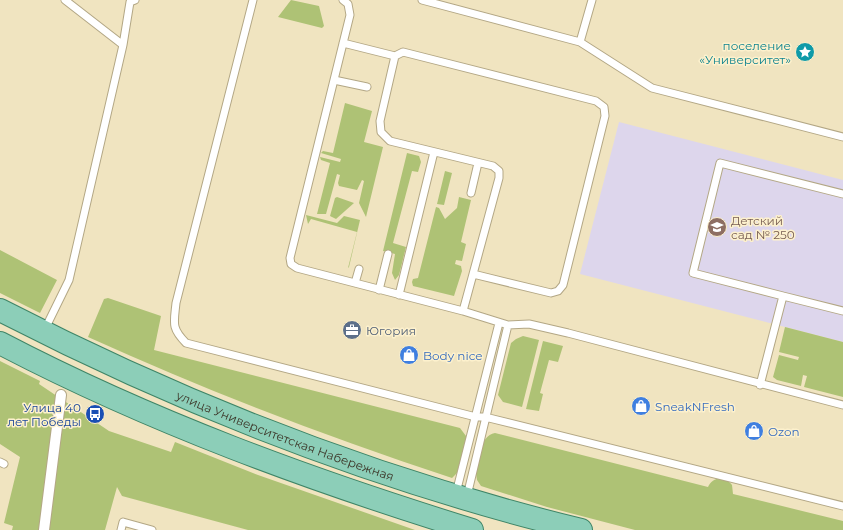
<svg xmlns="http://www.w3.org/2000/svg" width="843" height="530" font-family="Montserrat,sans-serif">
<rect width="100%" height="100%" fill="#f0e4c0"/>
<!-- education -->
<path fill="#ddd6ec" d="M 619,122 L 843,180 L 843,342 L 580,274 Z"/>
<!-- green -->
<path fill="#aec275" d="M 291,0 L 319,6 L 324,26 L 322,28 L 278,17 Z
M 345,103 L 372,111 L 364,142 L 383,147 L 366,217 L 359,203 L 364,181 L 362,180 L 357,190 L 339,186 L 338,183 L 340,175 L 337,174 L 326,214 L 317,214 L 330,163 L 321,160 L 320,157 L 340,162 L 341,159 L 321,153 L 323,151 L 333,153 Z
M 407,153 L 419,156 L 421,162 L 418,172 L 412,171 L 393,243 L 406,247 L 399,275 L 395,280 L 392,273 L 395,254 L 383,251 Z
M 445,171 L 452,173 L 444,205 L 437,204 Z
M 337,197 L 354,203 L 336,219 L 330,216 L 335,198 Z
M 459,197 L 471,200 L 461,242 L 466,244 L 462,261 L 456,260 L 455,264 L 461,266 L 462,271 L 454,296 L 413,286 L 412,282 L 413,279 L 418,278 L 436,207 L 439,208 L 445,219 L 457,208 Z
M 306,215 L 337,223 L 344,216 L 360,220 L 349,267 L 348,268 L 357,232 L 311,219 L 308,224 Z
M 0,250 L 57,280 L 40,313 L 0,293 Z
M 108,298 L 161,316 L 154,350 L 460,428 L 466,436 L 466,440 L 457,473 L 452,478 C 328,437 207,391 88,337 L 104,299 Z
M 785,327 L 843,342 L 843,397 L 804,387 L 807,376 L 803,375 L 801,386 L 777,380 L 773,377 L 779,355 L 798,360 L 799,357 L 779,352 Z
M 523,336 L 539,340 L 522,407 L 503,402 L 498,395 L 511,343 L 516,339 Z
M 543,341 L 563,346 L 558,362 L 549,360 L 540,393 L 543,394 L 539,411 L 526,409 Z
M 0,361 L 40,381 L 39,384 L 109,431 L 171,452 L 175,442 L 258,475 L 415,530 L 248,530 L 122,496 L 117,487 L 105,530 L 12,530 L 13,526 L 4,523 L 20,457 L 0,444 Z
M 495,433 L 708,487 C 712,477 725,475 732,485 L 733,494 L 843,521 L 843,530 L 635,530 L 547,507 L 481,486 L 477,480 L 476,474 C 479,460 479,436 495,433 Z"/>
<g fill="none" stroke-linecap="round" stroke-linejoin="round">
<defs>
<path id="service" d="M 253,0 L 176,303 C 174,323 171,328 186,343 L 476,417 L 485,417 L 843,506
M 343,0 L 348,4 L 350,15 L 290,258 L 291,264 L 297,268 L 463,311 L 508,325 L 529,324 L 568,333 L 843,405
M 422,0 L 580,42 L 652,88 L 843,137
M 580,42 L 592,0
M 343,43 L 395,56 L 403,52 L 596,101 L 604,107 L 605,116 L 563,285 L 558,291 L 551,293 L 473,274
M 123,45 L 130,2 L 135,0
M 395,56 L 380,121 L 381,132 L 390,141 L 493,166 L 499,171 L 499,178 L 463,311
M 334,80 L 367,87
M 471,193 L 478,163
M 355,283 L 359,269
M 379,290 L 388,254
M 399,295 L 434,152
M 783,296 L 693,273 L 720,163 L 843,194
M 44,331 L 69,280 L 123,45 L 65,0
M 760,385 L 783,296 L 843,311
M 0,462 L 4,464
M 456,493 L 499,323
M 467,496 L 508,325
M 121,530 L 123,522 L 152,530"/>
<path id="pedestrian" d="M 44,530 L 61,395"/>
<g id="primary">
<path id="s1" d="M 0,310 C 184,405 380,481 581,530"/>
<path d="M 0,343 C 151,422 310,480 472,530"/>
</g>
</defs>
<!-- service casing -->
<use href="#service" stroke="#b3a785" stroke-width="9"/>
<!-- pedestrian casing -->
<use href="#pedestrian" stroke="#b3a785" stroke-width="12"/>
<!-- primary casing -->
<use href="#primary" stroke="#3f8567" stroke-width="24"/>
<!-- service -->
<use href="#service" stroke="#fff" stroke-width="7"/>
<!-- pedestrian -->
<use href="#pedestrian" stroke="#fff" stroke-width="10"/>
<!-- primary -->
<use href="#primary" stroke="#8cceb8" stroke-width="22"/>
</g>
<!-- icons -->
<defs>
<symbol id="sight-disc" viewBox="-11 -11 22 22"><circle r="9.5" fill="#0f9aa8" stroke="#fdf1cd"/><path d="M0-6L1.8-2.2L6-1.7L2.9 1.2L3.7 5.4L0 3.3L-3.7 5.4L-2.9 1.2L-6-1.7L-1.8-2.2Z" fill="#fff"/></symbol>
<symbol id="school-disc" viewBox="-11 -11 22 22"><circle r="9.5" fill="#8d6e63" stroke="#fdf1cd"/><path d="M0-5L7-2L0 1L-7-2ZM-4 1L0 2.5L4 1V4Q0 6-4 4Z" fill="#fff"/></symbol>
<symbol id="office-disc" viewBox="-11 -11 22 22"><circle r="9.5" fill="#5c6f8a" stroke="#fdf1cd"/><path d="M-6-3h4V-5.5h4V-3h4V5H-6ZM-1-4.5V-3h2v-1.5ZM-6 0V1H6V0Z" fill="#fff"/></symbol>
<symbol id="shop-disc" viewBox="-11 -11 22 22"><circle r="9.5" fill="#3f7fe0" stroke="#fdf1cd"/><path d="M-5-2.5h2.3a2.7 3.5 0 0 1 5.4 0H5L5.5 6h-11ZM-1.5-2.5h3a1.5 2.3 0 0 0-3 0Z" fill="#fff"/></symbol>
<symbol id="bus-disc" viewBox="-11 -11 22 22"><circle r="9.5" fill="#1a4fb4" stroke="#fdf1cd"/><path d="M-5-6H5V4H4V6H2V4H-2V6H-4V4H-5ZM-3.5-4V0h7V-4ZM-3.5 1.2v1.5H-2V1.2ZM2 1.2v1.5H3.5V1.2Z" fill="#fff"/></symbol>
</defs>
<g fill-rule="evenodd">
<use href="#sight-disc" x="794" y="41" width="22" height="22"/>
<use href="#school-disc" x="706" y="216" width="22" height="22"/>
<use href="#office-disc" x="341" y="319" width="22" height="22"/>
<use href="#shop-disc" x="398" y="344" width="22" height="22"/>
<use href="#shop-disc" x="630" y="395" width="22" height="22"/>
<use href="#bus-disc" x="84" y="403" width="22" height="22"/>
<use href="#shop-disc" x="743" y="420" width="22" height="22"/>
</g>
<g text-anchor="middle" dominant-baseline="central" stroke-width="3" stroke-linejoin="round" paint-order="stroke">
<!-- culture labels -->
<g font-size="12" fill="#0d838f" stroke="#fdf1cd" text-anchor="end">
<text x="791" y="45">поселение<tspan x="791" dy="14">«Университет»</tspan></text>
</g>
<!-- education labels -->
<g font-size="12" fill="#785e54" stroke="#fdf1cd" text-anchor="start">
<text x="731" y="220">Детский<tspan x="731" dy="14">сад № 250</tspan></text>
</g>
<!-- service labels -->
<g font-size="12" fill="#4e5e75" stroke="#fdf1cd" text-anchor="start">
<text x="366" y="330">Югория</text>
</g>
<!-- shop labels -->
<g font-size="12" fill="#366cbe" stroke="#fdf1cd" text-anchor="start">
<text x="423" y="355">Body nice</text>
<text x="655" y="406">SneakNFresh</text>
<text x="768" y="431">Ozon</text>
</g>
<!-- transit labels -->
<g font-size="12" fill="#164399" stroke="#fdf1cd" text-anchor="end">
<text x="81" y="407">Улица 40<tspan x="81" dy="14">лет Победы</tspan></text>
</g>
<!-- street labels -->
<g font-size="12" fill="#3d382a" stroke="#fdf1cd">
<text stroke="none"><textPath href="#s1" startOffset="312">улица Университетская Набережная</textPath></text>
</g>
</g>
</svg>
